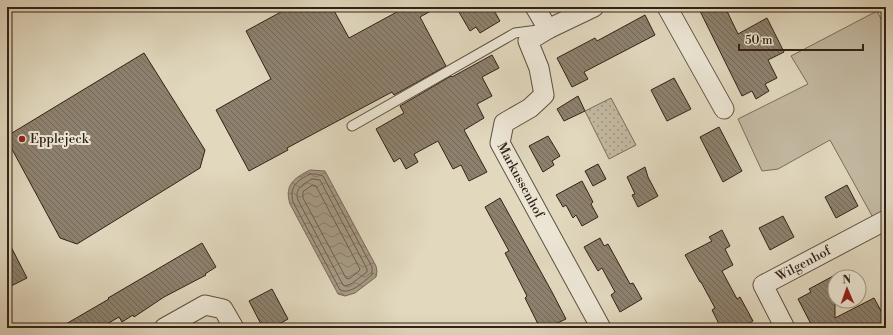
<svg xmlns="http://www.w3.org/2000/svg" width="893" height="335" font-family="'Libre Bodoni',serif">
<defs>
<pattern id="park-dots" width="8" height="8" patternUnits="userSpaceOnUse"><rect width="8" height="8" fill="#c3b9a2"/><path d="M2 2h.1M6 6h.1" fill="none" stroke="#9f9683" stroke-width="1.8" stroke-linecap="round"/></pattern>
<pattern id="water-waves" width="16" height="10" patternUnits="userSpaceOnUse"><rect width="16" height="10" fill="#a69a85"/><path d="M0 5q4-4 8 0t8 0" fill="none" stroke="#887d6c"/></pattern>
<pattern id="building-back-hatch" width="6" height="6" patternUnits="userSpaceOnUse"><rect width="6" height="6" fill="#8d816e"/><path d="M-1 5l2 2M0 0l6 6M5-1l2 2" fill="none" stroke="#746959"/></pattern>
</defs>
<rect width="100%" height="100%" fill="#e1d8be"/>
<filter id="stains"><feTurbulence type="fractalNoise" baseFrequency=".005" numOctaves="4"/><feColorMatrix values="0 0 0 0 .2 0 0 0 0 .09 0 0 0 0 .02 0 0 0 .5 -.17"/></filter>
<radialGradient id="worn" r=".72"><stop offset=".6" stop-color="#630" stop-opacity="0"/><stop offset="1" stop-color="#630" stop-opacity=".3"/></radialGradient>
<!-- green -->
<path fill="#c3b9a2" stroke="#7a6e5c" d="M 877,11 L 886,29 L 886,241 L 830,140 L 778,169 L 762,171 L 738,119 L 808,84 L 791,56 Z"/>
<!-- park -->
<path fill="url(#park-dots)" stroke="#7a6e5c" d="M 611,98 L 636,145 L 609,159 L 585,111 Z"/>
<!-- water -->
<path fill="url(#water-waves)" stroke="#786a59" d="M 310,170 L 325,171 L 376,266 L 377,271 L 376,277 L 368,283 L 355,293 L 345,296 L 338,294 L 290,204 C 284,185 294,178 310,170 Z"/>
<g fill="none" stroke-linecap="round" stroke-linejoin="round">
<!-- shore -->
<path stroke="#6c5e4e" stroke-width="1" d="M 310,174 L 316,174 L 323,176 L 372,267 L 372,275 C 364,281 351,295 340,290 L 293,202 C 289,186 297,181 310,174 Z
M 312,179 L 320,180 L 367,269 L 367,272 L 351,284 L 345,286 L 343,285 L 298,200 C 294,189 303,184 312,179 Z
M 313,185 L 316,186 L 360,269 L 359,271 L 349,279 L 346,278 L 303,198 L 303,192 Z"/>
</g>
<!-- building -->
<path fill="url(#building-back-hatch)" stroke="#322217" d="M 290,7 L 332,7 L 349,38 L 406,7 L 438,7 L 420,17 L 446,66 L 394,95 L 392,92 L 287,148 L 288,150 L 249,171 L 216,110 L 271,79 L 246,31 Z
M 456,7 L 492,7 L 500,21 L 480,33 L 476,27 L 470,31 Z
M 698,7 L 725,7 L 738,34 L 767,18 L 784,52 L 768,60 L 777,78 L 765,84 L 769,91 L 756,99 L 752,91 L 742,96 Z
M 645,15 L 655,35 L 584,72 L 588,79 L 572,87 L 557,58 L 595,38 L 597,41 Z
M 144,53 L 205,150 L 200,168 L 77,244 L 60,238 L 7,140 L 7,136 Z
M 492,55 L 499,68 L 482,77 L 492,96 L 477,104 L 484,118 L 464,130 L 487,172 L 469,181 L 461,165 L 453,169 L 438,141 L 414,154 L 418,162 L 406,169 L 400,158 L 394,162 L 376,129 L 404,113 L 400,106 L 451,76 L 452,77 Z
M 674,78 L 691,109 L 667,121 L 651,90 Z
M 578,96 L 585,111 L 564,121 L 557,109 Z
M 719,127 L 742,171 L 723,182 L 700,137 Z
M 548,136 L 560,156 L 552,161 L 554,165 L 543,172 L 529,146 Z
M 598,164 L 606,179 L 593,186 L 585,171 Z
M 645,167 L 648,177 L 658,196 L 638,207 L 632,195 L 635,194 L 627,177 Z
M 582,181 L 593,202 L 591,204 L 598,217 L 582,226 L 576,215 L 573,218 L 566,205 L 563,207 L 556,195 Z
M 847,185 L 858,206 L 836,218 L 825,197 Z
M 500,198 L 552,292 L 566,319 L 547,328 L 540,328 L 525,298 L 527,296 L 505,253 L 509,251 L 485,207 Z
M 783,216 L 794,237 L 770,250 L 759,228 Z
M 722,230 L 730,246 L 725,249 L 733,265 L 722,271 L 737,299 L 740,297 L 753,321 L 741,328 L 721,328 L 712,310 L 715,308 L 701,282 L 700,282 L 685,255 L 712,241 L 709,237 Z
M 600,238 L 604,246 L 608,244 L 630,284 L 633,283 L 642,299 L 620,312 L 611,295 L 615,292 L 602,268 L 598,271 L 584,247 Z
M 7,239 L 27,278 L 7,288 Z
M 202,243 L 216,267 L 205,274 L 206,275 L 164,297 L 134,317 L 133,315 L 122,322 L 119,317 L 100,328 L 59,328 L 109,299 L 108,298 Z
M 835,275 L 835,318 L 874,298 L 886,320 L 886,328 L 813,328 L 798,299 L 811,292 L 809,289 Z
M 272,289 L 288,319 L 272,328 L 263,328 L 249,301 Z"/>
<g fill="none" stroke-linecap="round" stroke-linejoin="round">
<defs>
<path id="service" d="M 352,126 L 515,33 L 538,30"/>
<g id="minor">
<path d="M 535,7 L 548,29 L 594,7"/>
<path d="M 667,7 L 724,109"/>
<path id="s1" d="M 548,29 L 528,41 L 539,68 L 544,95 L 530,108 L 504,123 L 500,143 L 601,328"/>
<path d="M 164,328 L 205,305 L 223,309 L 234,328"/>
<path id="s2" d="M 785,328 L 763,285 L 886,220"/>
</g>
</defs>
<!-- service casing -->
<use href="#service" stroke="#5e5041" stroke-width="11"/>
<!-- minor casing -->
<use href="#minor" stroke="#5e5041" stroke-width="21"/>
<!-- service -->
<use href="#service" stroke="#ece6d5" stroke-width="9"/>
<!-- minor -->
<use href="#minor" stroke="#ece6d5" stroke-width="19"/>
</g>
<!-- markers -->
<circle fill="#8f2418" stroke="#ece6d5" stroke-width="1.5" cx="22" cy="139" r="4"/>
<g text-anchor="middle" dominant-baseline="central" stroke-width="4" stroke-linejoin="round" paint-order="stroke">
<!-- poi labels -->
<g font-size="13" fill="#322217" stroke="#ece6d5" text-anchor="start">
<text x="30" y="139">Epplejeck</text>
</g>
<!-- street labels -->
<g font-size="13" fill="#322217" stroke="#ece6d5">
<text stroke="none"><textPath href="#s1" startOffset="192">Markussenhof</textPath></text>
<text stroke="none"><textPath href="#s2" startOffset="94">Wilgenhof</textPath></text>
</g>
</g>
<!-- margin -->
<rect width="893" height="335" fill="none" stroke="#e1d8be" stroke-width="24"/>
<rect x="8" y="8" width="877" height="319" fill="none" stroke="#322217" stroke-width="2"/>
<rect x="12" y="12" width="869" height="311" fill="none" stroke="#322217"/>
<!-- north arrow -->
<g transform="translate(847 289) rotate(358)"><circle r="19" fill="#ece6d5" stroke="#a29889"/>
<path d="M0-3L7 15L0 10L-7 15Z" fill="#8f2418"/>
<text y="-6" font-size="11" font-weight="bold" text-anchor="middle" fill="#322217">N</text>
</g>
<!-- scale -->
<path d="M739 44v6h124v-6" fill="none" stroke="#322217" stroke-width="2"/>
<text x="745" y="44" font-size="12" fill="#322217" stroke="#ece6d5" stroke-width="3" paint-order="stroke">50 m</text>
<rect width="100%" height="100%" filter="url(#stains)"/>
<rect width="100%" height="100%" fill="url(#worn)"/>
</svg>
